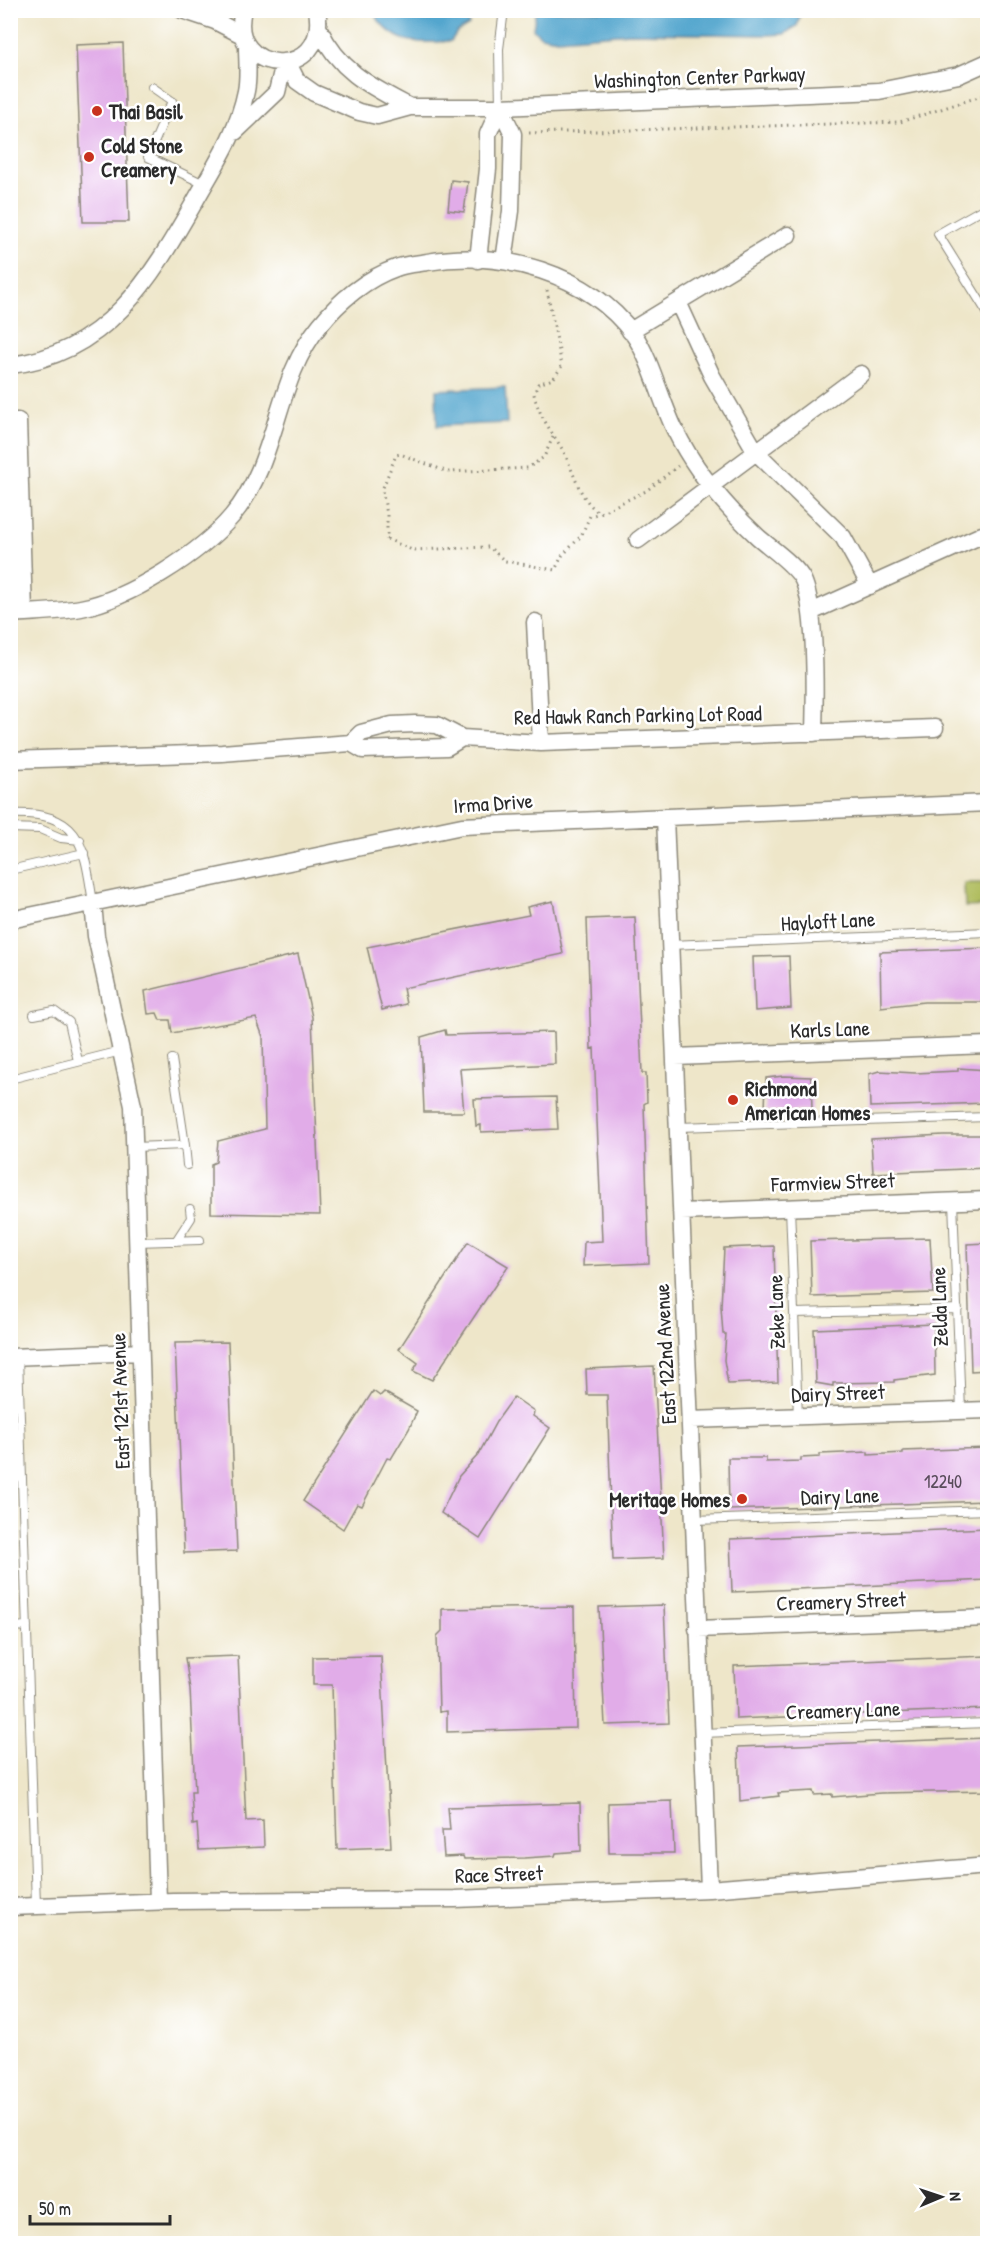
<svg xmlns="http://www.w3.org/2000/svg" width="998" height="2254" font-family="'Patrick Hand',sans-serif">
<rect width="100%" height="100%" fill="#fff"/>
<filter id="ink" filterUnits="userSpaceOnUse"><feTurbulence type="fractalNoise" baseFrequency=".0167" numOctaves="2"/><feDisplacementMap in="SourceGraphic" scale="12" xChannelSelector="R" yChannelSelector="G"/><feConvolveMatrix kernelMatrix="1 2 1 2 8 2 1 2 1" color-interpolation-filters="sRGB"/></filter>
<filter id="wash" filterUnits="userSpaceOnUse"><feTurbulence type="fractalNoise" baseFrequency=".008" numOctaves="4" result="noise"/><feDisplacementMap in="SourceGraphic" scale="24" xChannelSelector="R" yChannelSelector="G"/><feGaussianBlur stdDeviation="1.35" result="paint"/><feColorMatrix in="noise" values="0 0 0 0 0 0 0 0 0 0 0 0 0 0 0 0 0 1.4 0 .05"/><feComposite in="paint" operator="in"/></filter>
<g filter="url(#wash)">
<rect width="100%" height="100%" fill="#eee6c9"/>
<!-- green -->
<path fill="#b0bd5f" stroke="#6e7445" stroke-width="1.5" d="M 964,883 L 987,883 L 987,906 L 965,907 Z"/>
<!-- water -->
<path fill="#53a6ce" stroke="#3f687c" stroke-width="1.5" d="M 372,11 L 470,11 L 469,25 L 457,32 L 451,41 C 413,44 394,45 372,11 Z
M 801,11 L 797,26 L 784,34 L 769,35 L 629,33 L 558,39 L 541,36 L 533,29 L 536,11 Z
M 505,387 L 507,423 L 437,426 L 436,390 Z"/>
<g id="blocks">
<!-- building -->
<path fill="#e1ace8" d="M 123,43 L 129,222 L 83,222 L 76,45 Z
M 451,180 L 468,182 L 464,212 L 448,210 Z
M 553,901 L 563,954 L 403,988 L 406,1004 L 382,1010 L 367,947 L 529,915 L 527,907 Z
M 635,917 L 642,1073 L 646,1073 L 647,1102 L 644,1104 L 649,1263 L 583,1266 L 584,1242 L 602,1241 L 594,1048 L 591,1049 L 587,919 Z
M 987,948 L 987,1002 L 924,1002 L 881,1007 L 880,952 Z
M 298,954 L 312,1017 L 320,1215 L 211,1213 L 211,1164 L 216,1162 L 218,1141 L 265,1129 L 263,1037 L 256,1018 L 172,1033 L 170,1020 L 160,1020 L 157,1013 L 148,1014 L 145,991 Z
M 789,956 L 791,1008 L 755,1011 L 753,957 Z
M 445,1030 L 446,1035 L 554,1032 L 555,1064 L 460,1069 L 464,1112 L 424,1112 L 421,1037 Z
M 958,1068 L 987,1070 L 987,1103 L 870,1107 L 869,1074 L 879,1071 L 915,1073 L 958,1071 Z
M 784,1076 L 811,1077 L 812,1110 L 765,1111 L 766,1078 Z
M 556,1097 L 558,1129 L 481,1132 L 481,1125 L 476,1126 L 474,1099 Z
M 943,1135 L 987,1135 L 987,1168 L 873,1173 L 871,1139 Z
M 930,1238 L 933,1293 L 812,1297 L 810,1241 Z
M 468,1242 L 508,1266 L 432,1380 L 413,1371 L 418,1363 L 399,1349 Z
M 987,1243 L 987,1370 L 971,1371 L 967,1244 Z
M 774,1246 L 778,1382 L 728,1384 L 724,1360 L 726,1334 L 723,1334 L 721,1307 L 724,1248 Z
M 934,1324 L 935,1375 L 894,1380 L 894,1382 L 833,1383 L 833,1386 L 816,1383 L 814,1329 Z
M 228,1342 L 237,1551 L 184,1553 L 175,1343 Z
M 654,1366 L 664,1558 L 613,1560 L 607,1395 L 587,1395 L 586,1369 Z
M 373,1391 L 380,1396 L 384,1392 L 417,1411 L 409,1429 L 391,1459 L 387,1458 L 362,1506 L 357,1504 L 343,1529 L 303,1501 Z
M 514,1397 L 534,1411 L 533,1416 L 550,1428 L 480,1539 L 441,1513 L 459,1476 L 478,1455 L 496,1422 Z
M 987,1448 L 987,1501 L 729,1510 L 728,1458 L 766,1458 L 766,1462 L 801,1461 L 801,1458 L 820,1457 L 820,1454 L 868,1452 L 868,1455 L 903,1453 L 903,1451 Z
M 987,1528 L 987,1580 L 732,1592 L 730,1539 Z
M 664,1605 L 669,1723 L 605,1725 L 599,1607 Z
M 574,1607 L 576,1728 L 447,1732 L 447,1711 L 439,1712 L 437,1636 L 442,1631 L 442,1609 Z
M 238,1656 L 246,1821 L 263,1820 L 264,1847 L 199,1850 L 197,1824 L 193,1825 L 191,1792 L 195,1792 L 190,1689 L 185,1658 Z
M 381,1656 L 391,1847 L 337,1849 L 332,1685 L 313,1685 L 313,1657 Z
M 987,1656 L 987,1709 L 736,1719 L 734,1666 Z
M 987,1738 L 987,1791 L 881,1793 L 832,1797 L 832,1794 L 814,1795 L 813,1791 L 778,1793 L 779,1796 L 740,1801 L 738,1747 Z
M 672,1801 L 674,1853 L 609,1853 L 608,1803 Z
M 580,1803 L 581,1851 L 556,1853 L 555,1856 L 524,1858 L 464,1859 L 463,1856 L 444,1857 L 442,1830 L 450,1830 L 448,1807 Z"/>
</g>
</g>
<g filter="url(#ink)">
<use href="#blocks" fill-opacity="0" stroke="#8c887a" stroke-width="1.5"/>
<g fill="none" stroke-linecap="round" stroke-linejoin="round">
<defs>
<path id="service" d="M 152,87 L 172,101 L 148,157 L 204,184
M 500,107 L 499,49 L 504,10
M 988,206 L 938,234 L 988,314
M 10,814 C 81,811 84,844 93,903
M 10,828 L 40,829 L 61,838 L 80,840
M 10,870 L 84,853
M 670,945 L 988,932
M 34,1015 L 54,1011 L 69,1022 L 78,1061
M 172,1059 L 185,1145
M 10,1079 L 121,1051
M 10,1103 L 10,1161
M 678,1127 L 988,1117
M 134,1147 L 185,1145 L 187,1165
M 953,1201 L 961,1411
M 790,1207 L 798,1417
M 176,1241 L 191,1218 L 190,1209
M 137,1242 L 200,1240
M 794,1313 L 958,1309
M 18,1357 L 36,1905
M 10,1471 L 21,1471
M 694,1520 L 988,1510
M 10,1627 L 27,1626
M 701,1733 L 988,1723"/>
<path id="minor" d="M 182,10 L 215,21 L 242,35
M 243,10 C 226,76 330,83 317,10
M 319,29 C 340,72 370,86 410,107
M 288,63 L 297,81 L 314,93 L 359,112 L 377,116 L 410,107 L 500,107 L 879,91 L 959,75 L 988,62
M 500,107 L 513,134 L 511,211 L 504,261
M 235,132 L 277,92 L 284,63
M 478,260 L 488,169 L 488,134 L 500,107
M 678,302 L 712,376 L 756,452 L 843,537 L 870,586
M 630,331 L 788,235
M 10,365 C 106,355 151,278 194,203 C 214,167 238,132 246,91 C 249,77 247,60 247,46
M 10,421 L 18,421 L 24,613
M 638,540 L 861,374
M 811,612 L 982,535
M 10,614 C 34,612 58,612 81,608 C 129,599 201,553 232,516 C 279,460 274,381 320,325 C 339,301 367,278 396,268 C 405,264 417,264 427,262 C 502,249 588,273 634,335 C 650,357 662,404 675,430 C 694,469 725,506 757,536 C 769,547 797,566 803,580 C 817,610 815,697 814,733
M 535,622 L 541,743
M 351,743 L 361,733 L 392,725 L 415,724 L 437,725 L 462,738 L 541,743 L 935,728
M 10,760 L 222,753 L 351,743 L 363,750 L 447,747 L 462,738
M 665,817 L 709,1889
M 93,903 L 96,936 L 133,1106 L 158,1901
M 10,920 L 462,826 L 988,803
M 675,1057 L 988,1045
M 681,1212 L 988,1200
M 10,1357 L 140,1352
M 690,1420 L 988,1410
M 697,1629 L 988,1618
M 10,1907 L 173,1901 L 455,1899 L 709,1889 L 988,1866"/>
</defs>
<!-- service casing -->
<use href="#service" stroke="#8c887a" stroke-width="10"/>
<!-- minor casing -->
<use href="#minor" stroke="#8c887a" stroke-width="19"/>
<!-- path -->
<path stroke="#8c887a" stroke-width="3" stroke-dasharray="1.5 4.5" stroke-linecap="butt" d="M 529,133 L 900,122 L 988,94
M 547,290 L 562,366 L 553,379 L 538,384 L 534,394 C 538,413 549,428 559,444 C 574,466 576,498 600,513 L 646,491 L 678,466
M 553,437 L 544,457 L 528,468 L 448,472 L 400,454 L 396,455 L 382,490 L 387,514 L 387,539 L 412,550 L 489,547 L 505,561 L 555,570 L 562,556 L 581,536 L 590,516 L 600,513"/>
<!-- service -->
<use href="#service" stroke="#fff" stroke-width="8"/>
<!-- minor -->
<use href="#minor" stroke="#fff" stroke-width="16"/>
</g>
</g>
<!-- markers -->
<g fill="#c8321e" stroke="#fff" stroke-width="2">
<circle cx="97" cy="111" r="6"/>
<circle cx="89" cy="157" r="6"/>
<circle cx="733" cy="1100" r="6"/>
<circle cx="742" cy="1499" r="6"/>
</g>
<g text-anchor="middle" dominant-baseline="central" stroke-width="5" stroke-linejoin="round" paint-order="stroke">
<!-- number labels -->
<g font-size="18" fill="#584b5a">
<text x="943" y="1481">12240</text>
</g>
<!-- street labels -->
<g font-size="21" fill="#2b2b2b" stroke="#fff">
<text transform="translate(700 77) rotate(-2)">Washington Center Parkway</text>
<text transform="translate(638 715) rotate(-1)">Red Hawk Ranch Parking Lot Road</text>
<text transform="translate(493 803) rotate(-4)">Irma Drive</text>
<text transform="translate(828 921) rotate(-3)">Hayloft Lane</text>
<text transform="translate(830 1029) rotate(-2)">Karls Lane</text>
<text transform="translate(833 1182) rotate(-2)">Farmview Street</text>
<text transform="translate(939 1307) rotate(-92)">Zelda Lane</text>
<text transform="translate(776 1312) rotate(-92)">Zeke Lane</text>
<text transform="translate(665 1354) rotate(-93)">East 122nd Avenue</text>
<text transform="translate(838 1393) rotate(-2)">Dairy Street</text>
<text transform="translate(120 1401) rotate(-92)">East 121st Avenue</text>
<text transform="translate(840 1496) rotate(-2)">Dairy Lane</text>
<text transform="translate(841 1601) rotate(-2)">Creamery Street</text>
<text transform="translate(843 1710) rotate(-2)">Creamery Lane</text>
<text transform="translate(499 1874) rotate(-2)">Race Street</text>
</g>
<!-- poi labels -->
<g font-size="21" font-weight="bold" fill="#2b2b2b" stroke="#fff" text-anchor="start">
<text x="109" y="111">Thai Basil</text>
<text x="101" y="145">Cold Stone<tspan x="101" dy="24">Creamery</tspan></text>
<text x="745" y="1088">Richmond<tspan x="745" dy="24">American Homes</tspan></text>
<text x="730" y="1499" text-anchor="end">Meritage Homes</text>
</g>
</g>
<!-- margin -->
<rect width="998" height="2254" fill="none" stroke="#fff" stroke-width="36"/>
<!-- north arrow -->
<g transform="translate(941 2197) rotate(88)" stroke="#ffffff" stroke-width="4.5" paint-order="stroke">
<path d="M0-4.5L10 22L0 15L-10 22Z" fill="#2b2b2b"/>
<text y="-9" font-size="16" font-weight="bold" text-anchor="middle" fill="#2b2b2b">N</text>
</g>
<!-- scale -->
<path d="M30 2215v9h140v-9" fill="none" stroke="#2b2b2b" stroke-width="3"/>
<text x="39" y="2215" font-size="18" fill="#2b2b2b" stroke="#ffffff" stroke-width="4.5" paint-order="stroke">50 m</text>
</svg>
